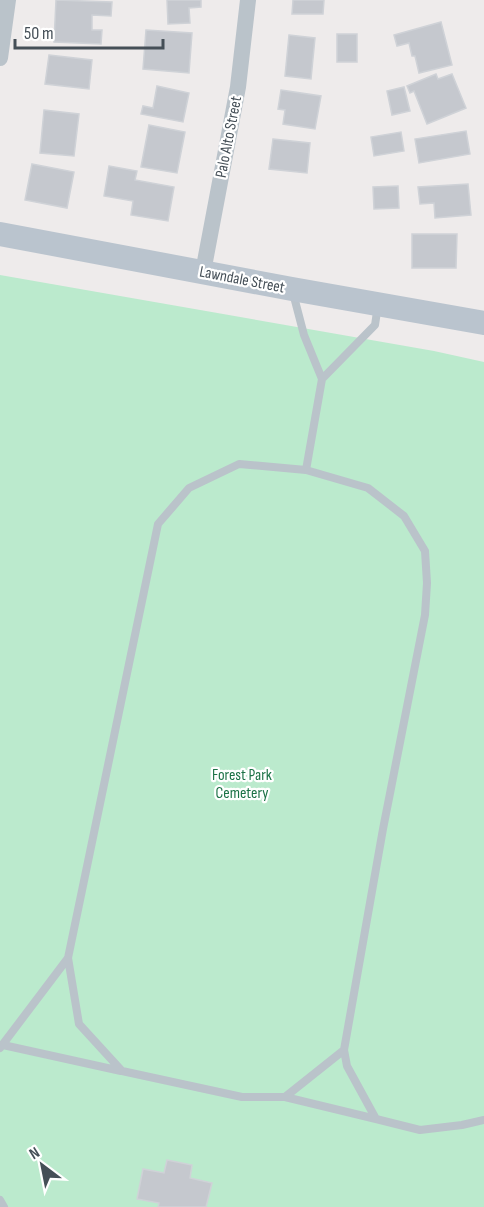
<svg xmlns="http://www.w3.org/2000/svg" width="484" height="1207" font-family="'Sofia Sans Condensed',sans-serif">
<rect width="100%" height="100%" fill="#eeebeb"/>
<!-- green -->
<path fill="#bbeacd" d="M 0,275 L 434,351 L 484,362 L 484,1207 L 0,1207 Z"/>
<!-- building -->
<path fill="#c5c8ce" stroke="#cfd2d7" stroke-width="1.5" d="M 56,0 L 112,2 L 111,16 L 92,15 L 92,30 L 102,30 L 101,44 L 54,42 Z
M 167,0 L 201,0 L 201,7 L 189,8 L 190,23 L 168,24 Z
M 293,0 L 324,0 L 323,14 L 292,14 Z
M 441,22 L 452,65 L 419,73 L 415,56 L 412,56 L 409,43 L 397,46 L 394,35 Z
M 146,30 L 192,33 L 189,73 L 143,69 Z
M 337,34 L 357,34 L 357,62 L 337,62 Z
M 289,35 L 315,38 L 311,79 L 285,76 Z
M 49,55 L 92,60 L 89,89 L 45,84 Z
M 436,74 L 438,79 L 452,74 L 466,108 L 427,124 L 414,91 L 410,93 L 407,86 Z
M 157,86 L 189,93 L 183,122 L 141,114 L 143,106 L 153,108 Z
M 404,87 L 410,111 L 392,115 L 387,91 Z
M 281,90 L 321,96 L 315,129 L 283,124 L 285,110 L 278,109 Z
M 44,110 L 79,114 L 74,156 L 40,153 Z
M 149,125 L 185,132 L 177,173 L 141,167 Z
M 466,131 L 470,154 L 419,163 L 415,139 Z
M 401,132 L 404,151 L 374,156 L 371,137 Z
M 273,139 L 310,143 L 307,173 L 269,169 Z
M 32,164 L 74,172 L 67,208 L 25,200 Z
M 109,166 L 137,171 L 135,180 L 174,187 L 168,221 L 131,215 L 133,201 L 104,196 Z
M 468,184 L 471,215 L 435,218 L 434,203 L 420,204 L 418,187 Z
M 398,186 L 399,208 L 374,209 L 373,187 Z
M 412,234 L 457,234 L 456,268 L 412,268 Z
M 167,1160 L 192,1165 L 190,1178 L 212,1183 L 206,1207 L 158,1207 L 159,1203 L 137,1199 L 143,1169 L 164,1173 Z"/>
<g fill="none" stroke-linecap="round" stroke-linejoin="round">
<!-- lane -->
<path stroke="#bac3ca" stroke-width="8" d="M 293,293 L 304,335 L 322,379 L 306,470
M 322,379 L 375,325 L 378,305
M 68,958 L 79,1024 L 122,1071 L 242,1097 L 285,1097 L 344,1050 L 347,1066 L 376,1119 L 420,1130 L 462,1125 L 484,1120
M 3,1045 L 121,1071
M 0,1048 L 68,958 L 158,524 L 189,488 L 239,464 L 306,470 L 368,488 L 404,516 L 425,551 L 427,583 L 425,615 L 383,829 L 344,1050
M 285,1097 L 376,1119
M 0,1200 L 4,1207"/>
<!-- street -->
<path stroke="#bac3ca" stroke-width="16" d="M 0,58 L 8,0
M 203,272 L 238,87 L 248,0"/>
<!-- secondary -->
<path stroke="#bac4ce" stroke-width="24" d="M 0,234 L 292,289 L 484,323"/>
</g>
<g text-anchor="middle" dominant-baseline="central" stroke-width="4.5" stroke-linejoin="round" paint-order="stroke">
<!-- street labels -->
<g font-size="16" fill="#454f57" stroke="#fff">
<text transform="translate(229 137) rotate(-79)">Palo Alto Street</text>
<text transform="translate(242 280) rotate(11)">Lawndale Street</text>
</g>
<!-- park labels -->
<g font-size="16" fill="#1c7246" stroke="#fff">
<text x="242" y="775">Forest Park<tspan x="242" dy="18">Cemetery</tspan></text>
</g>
</g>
<!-- north arrow -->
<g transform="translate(42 1165) rotate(328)" stroke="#ffffff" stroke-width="4.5" paint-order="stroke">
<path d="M0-4.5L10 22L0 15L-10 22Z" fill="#454f57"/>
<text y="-9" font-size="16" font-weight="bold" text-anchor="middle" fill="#454f57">N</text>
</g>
<!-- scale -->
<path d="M15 39v9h148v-9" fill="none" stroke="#454f57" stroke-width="3"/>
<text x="24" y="39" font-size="18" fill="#454f57" stroke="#ffffff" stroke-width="4.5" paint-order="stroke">50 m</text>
</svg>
